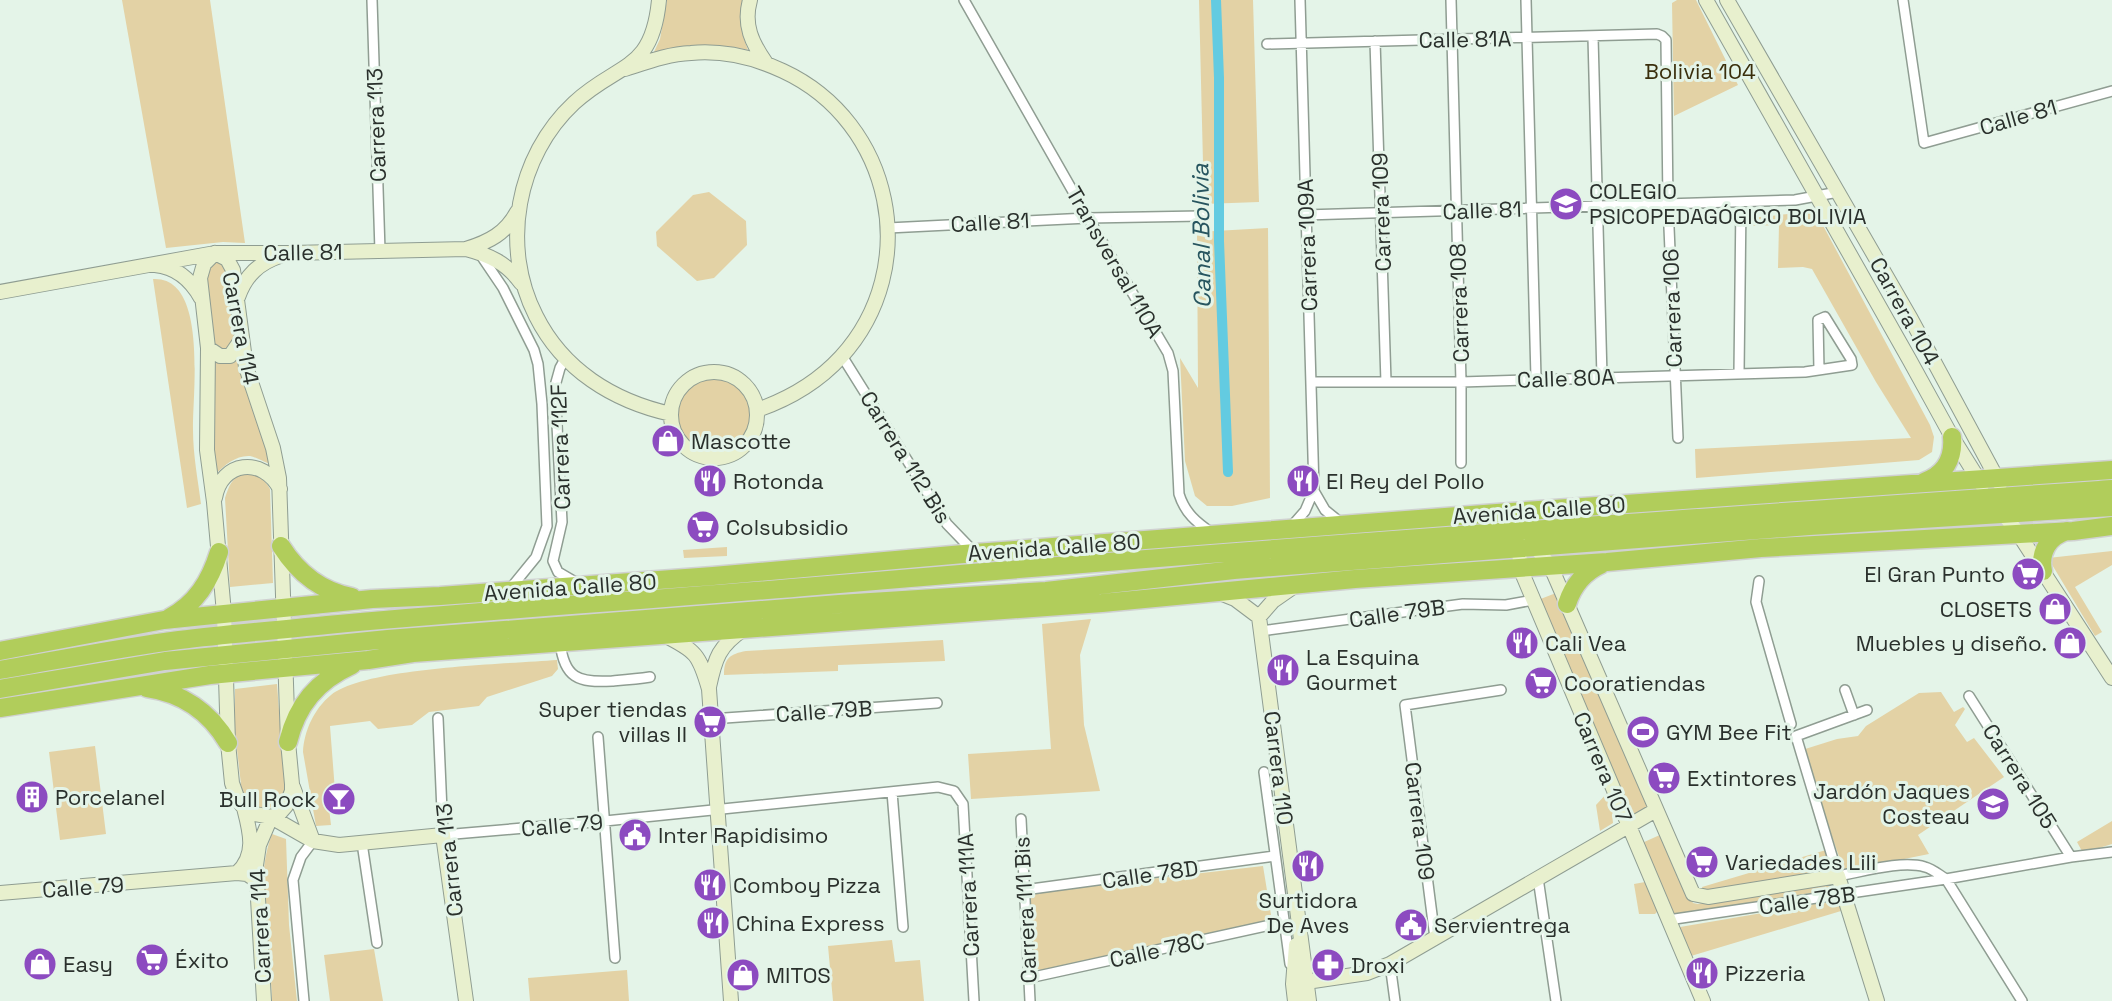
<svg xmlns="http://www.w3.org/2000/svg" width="2112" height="1001" font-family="'Space Grotesk',sans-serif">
<rect width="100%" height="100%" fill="#e4f4e8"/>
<!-- green -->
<path fill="#e3d2a5" d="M 122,0 L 210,0 L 245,243 L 223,242 L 166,248 Z
M 667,0 L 743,0 C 739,18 741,33 748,50 C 716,43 685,45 653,54 L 660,39 Z
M 1199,0 L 1253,0 L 1259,202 L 1204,204 Z
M 1677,0 L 1696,0 L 1738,85 L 1674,116 L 1672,3 Z
M 709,192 L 746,221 L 747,245 L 714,278 L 697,281 L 657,246 L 656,232 L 693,195 Z
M 1808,212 L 1819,218 L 1930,425 L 1934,437 L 1932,452 L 1919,460 L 1696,478 L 1695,449 L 1911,438 L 1876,382 L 1812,269 L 1803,267 L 1778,268 L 1779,225 L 1749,226 L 1750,218 Z
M 1268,228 L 1270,498 L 1232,506 L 1207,506 L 1195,496 L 1185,461 L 1180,358 L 1198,388 L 1197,232 Z
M 219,260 L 226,267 L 237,340 L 233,347 L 222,352 L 214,346 L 205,298 L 208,264 Z
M 153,279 C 209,276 192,396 193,430 C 193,455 198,480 201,504 L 187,508 Z
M 240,351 L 272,465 C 266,463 256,457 250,456 C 237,455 224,465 216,474 L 212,421 L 215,359 Z
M677 415a37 37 0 1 1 74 0a37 37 0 1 1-74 0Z
M 242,474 C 255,473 264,478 270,489 L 273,583 L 230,587 L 225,498 C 229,486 231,479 242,474 Z
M 727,547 L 727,556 L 684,558 L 683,550 Z
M 2112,551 L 2112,565 L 2075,587 L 2102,632 L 2095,636 L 2048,558 Z
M 1556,593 L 1648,807 L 1631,817 L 1538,600 Z
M 1091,619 L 1080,655 L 1084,725 L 1100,791 L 971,799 L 968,754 L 1051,749 L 1042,624 Z
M 943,640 L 945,661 L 838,665 L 838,671 L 724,675 C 724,658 730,654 746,651 Z
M 557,660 L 558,669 L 552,676 L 487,697 L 479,706 L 429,712 L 412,725 L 378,729 L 370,721 L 330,726 L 335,791 L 327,792 L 331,825 L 316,826 L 303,752 C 304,731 314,709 331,695 C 365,667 508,664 557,660 Z
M 277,684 L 285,791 C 272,814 255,818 242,793 L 235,732 L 235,689 Z
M 1941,692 L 1954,712 L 1963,707 L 1965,709 L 1955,725 L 1967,742 L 1974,738 L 2004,777 L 1918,835 L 1929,854 L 1844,871 L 1802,750 L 1837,739 L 1858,736 L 1866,726 L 1919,693 Z
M 95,746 L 106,834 L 60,840 L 49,752 Z
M 1608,792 L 1616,810 L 1612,814 L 1613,823 L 1600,831 L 1596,805 Z
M 2112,821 L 2112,844 L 2083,853 L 2077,842 Z
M 272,834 L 286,839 L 289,925 L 297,1001 L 272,1001 C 271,946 252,887 272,834 Z
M 1662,834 L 1693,903 L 1698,904 L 1834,880 L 1836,889 L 1672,915 L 1642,843 Z
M 1826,850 L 1831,871 L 1703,893 L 1702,887 Z
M 1263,866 L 1272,921 L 1041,970 L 1035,968 L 1031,961 L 1030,896 L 1037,892 Z
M 1645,882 L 1659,910 L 1655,914 L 1639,914 L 1634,884 Z
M 1838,900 L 1841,911 L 1691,956 L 1680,927 Z
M 892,940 L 895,962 L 920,960 L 924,1001 L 833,1001 L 828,946 Z
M 374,949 L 383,1001 L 330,1001 L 324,955 Z
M 627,970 L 629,1001 L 530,1001 L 528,978 Z"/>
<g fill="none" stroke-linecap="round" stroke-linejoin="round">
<!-- canal -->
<path stroke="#63cbe1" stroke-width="10" d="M 1216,0 L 1219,78 L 1219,241 L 1228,472"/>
<defs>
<path id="street" d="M 372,0 L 380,251
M 964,0 L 1088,218 L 1168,353 L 1173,371 L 1179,494 C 1185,513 1196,522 1212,533
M 1451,0 L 1461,382 L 1461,463
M 1526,0 L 1536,378
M 1903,0 L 1924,143 L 2112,91
M 1593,37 L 1602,377
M 1375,41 L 1386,382
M 1267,44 L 1657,34 L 1662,36 L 1666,40 L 1668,204 L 1678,438
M 1305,215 L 1795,200 L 1838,192
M 888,228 L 1088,218 L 1201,216
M 480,254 L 503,288 L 534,350 L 538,364 L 542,404 L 547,526 L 536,557 L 510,589
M 842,356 L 947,524 L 975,553
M 565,359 L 560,368 L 555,386 L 562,522 L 553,561 L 558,572 L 575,582
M 1739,373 L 1741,202
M 1312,382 L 1461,382 L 1805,372 L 1852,365 L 1851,359 L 1825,317 L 1818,320 L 1819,370
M 1314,491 L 1325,510 L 1341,523
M 1291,527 L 1305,511 L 1314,490 L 1300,0
M 1759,581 L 1756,602 L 1791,724
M 1261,631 L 1463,604 L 1506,605 L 1533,600
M 560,642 C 564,678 578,683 612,681 C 624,680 637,679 650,677
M 1845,690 L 1854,715
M 1969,696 L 2071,857
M 1867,710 L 1796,736 L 1838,876 C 1862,872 1901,860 1925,867 C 1933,869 1939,875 1946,879 L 2022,1001
M 438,718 L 443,835 L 605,821 L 938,787 L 954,791 L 963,804 L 974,1001
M 711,719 L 937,703
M 598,737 L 615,958
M 1264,772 L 1290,964
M 892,792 L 903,927
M 1021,819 L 1030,1001
M 362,843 L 377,943
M 1538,878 L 1556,1001
M 1024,890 L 1275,856
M 1668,920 L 1946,879 L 2071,857 L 2112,852
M 1435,938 L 1405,705 L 1501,690
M 1390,964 L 1395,1001
M 1029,978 L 1284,922
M 304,1001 L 293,880 L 301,857 L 313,841"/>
<path id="secondary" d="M 659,0 C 652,73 618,62 574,103 C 517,156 500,246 536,316 C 563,370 613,401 671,414
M 750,0 C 743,25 752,43 766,63
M 1706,0 L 1909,359 L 1952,437 L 1982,485
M 1727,0 L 1911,319 L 2000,484
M 625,69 C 647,62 668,54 691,53 C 724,50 753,57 783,71 C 893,122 923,267 841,357 C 817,383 789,399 757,410
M 466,249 C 489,255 507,263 521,283
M 215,253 L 227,259 L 233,270 L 246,367 L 273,448 L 279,478 L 288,742 L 292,784 L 292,791 L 286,806 L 279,814 L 271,817 L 255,814 L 244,808 L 238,800 L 232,783 L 228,743 L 224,613 L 214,502 L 207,450 L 208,348 L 200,278 L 204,264 Z
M 155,265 C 176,267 191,280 201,298
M 0,292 L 215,253 L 291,253 L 466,249 C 489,242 506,233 517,212
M 238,297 C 246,275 259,263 280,256
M 208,348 L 220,356 L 230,356 L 241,340
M671 415a43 43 0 1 1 86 0a43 43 0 1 1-86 0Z
M 215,498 C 221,461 263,456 280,489
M 1999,508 L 2018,533 L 2112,678
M 1497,513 C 1521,530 1540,548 1554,574 L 1693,894 L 1708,897 L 1838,876 L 1877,1001
M 1519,539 L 1520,568 L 1703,1001
M 1220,593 L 1235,599 L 1259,617 L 1309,1001
M 1259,617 L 1273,601 L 1296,585
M 664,635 C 696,651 699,654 709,689 L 731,1001
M 709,687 C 715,658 719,646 744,629
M 293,787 L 313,841
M 271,817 L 313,841 L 339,845 L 443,835 L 466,1001
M 237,873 C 257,855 250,831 244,808
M 0,893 L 237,873 L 247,874 L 256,880
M 1293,984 L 1367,973 L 1390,964 L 1656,810
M 264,1001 L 256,865 L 259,845 L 271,817
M 1295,1001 L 1293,984 L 1296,945"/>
<path id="highway" d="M 1924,482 C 1944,475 1954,459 1952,437
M 281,546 C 298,573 320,591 352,597
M 2043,571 C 2039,552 2049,536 2067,531
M 1567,604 C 1573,585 1584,572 1602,564
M 169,618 C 196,604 210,581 219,552
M 0,651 L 164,620 L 372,599 L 440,596 L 713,576 L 975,553 L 1497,513 L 2112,470
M 0,670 C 59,660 119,648 179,640 C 228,634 278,630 327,625 C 490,610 653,600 816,586 C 1247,549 1680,519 2112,489
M 147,688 C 182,693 210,712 228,743
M 0,689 L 165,661 L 388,639 L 839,604 L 1046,591 L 1234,570 L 1809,526 L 2112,507
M 0,708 L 210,675 L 368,660 L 413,653 L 1102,603 L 1355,579 L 1607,562 L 1761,548 L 2073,531 L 2112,526
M 288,742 C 297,705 317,681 352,665"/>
</defs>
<!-- street casing -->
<use href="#street" stroke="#8f9d92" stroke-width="12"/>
<!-- secondary casing -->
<use href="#secondary" stroke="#8f9d92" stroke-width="16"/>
<!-- highway casing -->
<use href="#highway" stroke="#d0d1d1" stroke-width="21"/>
<!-- street -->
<use href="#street" stroke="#fff" stroke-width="9"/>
<!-- secondary -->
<use href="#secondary" stroke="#e8f0ce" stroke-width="14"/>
<!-- highway -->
<use href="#highway" stroke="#b1cd5b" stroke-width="18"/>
</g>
<!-- icons -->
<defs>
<symbol id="school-disc" viewBox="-11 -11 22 22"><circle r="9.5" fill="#8c4bc0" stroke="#e4f4e8"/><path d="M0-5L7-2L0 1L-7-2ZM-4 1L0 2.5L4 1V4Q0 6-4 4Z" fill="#fff"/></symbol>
<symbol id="shop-disc" viewBox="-11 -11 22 22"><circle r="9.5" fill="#8c4bc0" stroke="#e4f4e8"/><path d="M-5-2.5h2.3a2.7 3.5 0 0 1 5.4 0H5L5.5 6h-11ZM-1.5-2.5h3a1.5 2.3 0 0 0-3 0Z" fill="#fff"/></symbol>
<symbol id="restaurant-disc" viewBox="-11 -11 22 22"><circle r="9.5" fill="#8c4bc0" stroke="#e4f4e8"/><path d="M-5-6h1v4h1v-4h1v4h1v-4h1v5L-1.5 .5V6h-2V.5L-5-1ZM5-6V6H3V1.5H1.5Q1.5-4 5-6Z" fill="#fff"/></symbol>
<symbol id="supermarket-disc" viewBox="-11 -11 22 22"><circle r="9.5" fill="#8c4bc0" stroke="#e4f4e8"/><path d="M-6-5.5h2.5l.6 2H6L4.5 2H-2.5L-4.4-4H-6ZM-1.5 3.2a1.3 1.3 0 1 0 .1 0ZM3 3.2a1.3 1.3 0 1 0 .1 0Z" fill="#fff"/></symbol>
<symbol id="stadium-disc" viewBox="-11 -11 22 22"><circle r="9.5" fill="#8c4bc0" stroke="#e4f4e8"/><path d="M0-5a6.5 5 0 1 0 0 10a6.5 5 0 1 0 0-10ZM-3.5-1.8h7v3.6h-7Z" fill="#fff"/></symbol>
<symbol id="building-disc" viewBox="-11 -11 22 22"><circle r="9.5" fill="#8c4bc0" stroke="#e4f4e8"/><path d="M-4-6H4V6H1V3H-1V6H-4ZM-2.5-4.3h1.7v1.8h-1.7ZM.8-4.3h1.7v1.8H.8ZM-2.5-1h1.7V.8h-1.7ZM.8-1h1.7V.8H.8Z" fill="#fff"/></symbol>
<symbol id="bar-disc" viewBox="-11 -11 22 22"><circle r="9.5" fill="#8c4bc0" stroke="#e4f4e8"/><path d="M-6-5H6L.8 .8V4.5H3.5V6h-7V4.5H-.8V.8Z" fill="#fff"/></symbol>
<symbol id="civic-disc" viewBox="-11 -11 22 22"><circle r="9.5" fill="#8c4bc0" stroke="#e4f4e8"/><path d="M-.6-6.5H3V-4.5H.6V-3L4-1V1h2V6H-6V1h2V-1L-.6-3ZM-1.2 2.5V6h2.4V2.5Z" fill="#fff"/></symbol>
<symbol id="pharmacy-disc" viewBox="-11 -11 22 22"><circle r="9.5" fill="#8c4bc0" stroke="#e4f4e8"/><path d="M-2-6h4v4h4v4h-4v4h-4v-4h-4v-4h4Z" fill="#fff"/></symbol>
</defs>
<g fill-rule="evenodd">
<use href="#school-disc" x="1547" y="185" width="38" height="38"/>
<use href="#shop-disc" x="649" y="422" width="38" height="38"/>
<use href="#restaurant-disc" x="691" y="462" width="38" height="38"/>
<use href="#restaurant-disc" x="1284" y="462" width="38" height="38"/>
<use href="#supermarket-disc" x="684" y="508" width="38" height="38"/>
<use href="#supermarket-disc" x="2009" y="555" width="38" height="38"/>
<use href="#shop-disc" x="2036" y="590" width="38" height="38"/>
<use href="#restaurant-disc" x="1503" y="624" width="38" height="38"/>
<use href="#shop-disc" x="2051" y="624" width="38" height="38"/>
<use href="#restaurant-disc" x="1264" y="651" width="38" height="38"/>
<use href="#supermarket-disc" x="1522" y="664" width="38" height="38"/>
<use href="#supermarket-disc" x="691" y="703" width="38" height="38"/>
<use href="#stadium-disc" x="1624" y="713" width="38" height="38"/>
<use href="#supermarket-disc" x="1645" y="759" width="38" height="38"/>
<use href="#building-disc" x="13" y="778" width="38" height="38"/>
<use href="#bar-disc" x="320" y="780" width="38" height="38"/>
<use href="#school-disc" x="1974" y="785" width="38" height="38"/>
<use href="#civic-disc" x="616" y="816" width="38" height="38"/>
<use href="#supermarket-disc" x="1683" y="843" width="38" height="38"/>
<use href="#restaurant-disc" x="1289" y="847" width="38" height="38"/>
<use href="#restaurant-disc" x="691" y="866" width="38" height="38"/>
<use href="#restaurant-disc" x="694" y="904" width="38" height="38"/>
<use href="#civic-disc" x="1392" y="906" width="38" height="38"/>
<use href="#supermarket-disc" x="133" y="941" width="38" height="38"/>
<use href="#shop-disc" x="21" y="945" width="38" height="38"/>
<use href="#pharmacy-disc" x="1309" y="946" width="38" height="38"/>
<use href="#restaurant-disc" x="1683" y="954" width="38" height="38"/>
<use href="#shop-disc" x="724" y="956" width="38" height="38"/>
</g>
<g text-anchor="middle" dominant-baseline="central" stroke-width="6" stroke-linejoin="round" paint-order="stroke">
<!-- street labels -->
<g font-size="22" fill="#2a302c" stroke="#e4f4e8">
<text transform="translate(1465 39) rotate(-1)">Calle 81A</text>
<text transform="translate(2018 117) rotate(-16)">Calle 81</text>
<text transform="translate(376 125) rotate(-92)">Carrera 113</text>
<text transform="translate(1482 210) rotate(-2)">Calle 81</text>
<text transform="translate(1381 212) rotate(-92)">Carrera 109</text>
<text transform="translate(990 222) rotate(-3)">Calle 81</text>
<text transform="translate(1307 245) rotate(-92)">Carrera 109A</text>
<text transform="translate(303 252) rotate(-1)">Calle 81</text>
<text transform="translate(1115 262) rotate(60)">Transversal 110A</text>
<text transform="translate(1459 303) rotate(-92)">Carrera 108</text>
<text transform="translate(1672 308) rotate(-92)">Carrera 106</text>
<text transform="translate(1905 311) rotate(61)">Carrera 104</text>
<text transform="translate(241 328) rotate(79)">Carrera 114</text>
<text transform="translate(1566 378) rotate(-2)">Calle 80A</text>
<text transform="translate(560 447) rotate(-92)">Carrera 112F</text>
<text transform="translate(906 457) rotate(58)">Carrera 112 Bis</text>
<text transform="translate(1539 510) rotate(-4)">Avenida Calle 80</text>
<text transform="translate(1054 547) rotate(-4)">Avenida Calle 80</text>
<text transform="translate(570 587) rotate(-4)">Avenida Calle 80</text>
<text transform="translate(1397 613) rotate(-8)">Calle 79B</text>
<text transform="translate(824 711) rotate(-4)">Calle 79B</text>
<text transform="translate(1603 767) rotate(67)">Carrera 107</text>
<text transform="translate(1279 768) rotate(83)">Carrera 110</text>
<text transform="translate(2020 776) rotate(58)">Carrera 105</text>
<text transform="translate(1420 821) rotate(83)">Carrera 109</text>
<text transform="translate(562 825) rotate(-5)">Calle 79</text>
<text transform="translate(449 860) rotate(-96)">Carrera 113</text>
<text transform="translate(1150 874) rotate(-8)">Calle 78D</text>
<text transform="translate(83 887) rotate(-4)">Calle 79</text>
<text transform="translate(968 895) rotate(-93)">Carrera 111A</text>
<text transform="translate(1807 900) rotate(-8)">Calle 78B</text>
<text transform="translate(1025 910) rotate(-93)">Carrera 111 Bis</text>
<text transform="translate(260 926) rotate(-93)">Carrera 114</text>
<text transform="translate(1157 950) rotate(-12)">Calle 78C</text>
</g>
<!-- park labels -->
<g font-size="22" fill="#3a2e0c" stroke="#e4f4e8">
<text x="1700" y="71">Bolivia 104</text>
</g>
<!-- poi labels -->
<g font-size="22" fill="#2a302c" stroke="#e4f4e8" text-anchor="start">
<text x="1589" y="191">COLEGIO<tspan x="1589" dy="25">PSICOPEDAGÓGICO BOLIVIA</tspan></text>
<text x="691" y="441">Mascotte</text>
<text x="733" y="481">Rotonda</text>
<text x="1326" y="481">El Rey del Pollo</text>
<text x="726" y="527">Colsubsidio</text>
<text x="2005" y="574" text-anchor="end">El Gran Punto</text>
<text x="2032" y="609" text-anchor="end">CLOSETS</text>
<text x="1545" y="643">Cali Vea</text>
<text x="2047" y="643" text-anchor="end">Muebles y diseño.</text>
<text x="1306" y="657">La Esquina<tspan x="1306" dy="25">Gourmet</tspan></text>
<text x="1564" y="683">Cooratiendas</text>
<text x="687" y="709" text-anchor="end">Super tiendas<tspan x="687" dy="25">villas II</tspan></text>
<text x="1666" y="732">GYM Bee Fit</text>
<text x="1687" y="778">Extintores</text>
<text x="1970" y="791" text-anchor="end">Jardón Jaques<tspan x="1970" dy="25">Costeau</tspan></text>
<text x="55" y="797">Porcelanel</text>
<text x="316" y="799" text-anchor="end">Bull Rock</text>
<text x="658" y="835">Inter Rapidisimo</text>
<text x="1725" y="862">Variedades Lili</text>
<text x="733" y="885">Comboy Pizza</text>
<text x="1308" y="900" text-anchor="middle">Surtidora<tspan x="1308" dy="25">De Aves</tspan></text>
<text x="736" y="923">China Express</text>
<text x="1434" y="925">Servientrega</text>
<text x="175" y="960">Éxito</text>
<text x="63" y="964">Easy</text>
<text x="1351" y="965">Droxi</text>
<text x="1725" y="973">Pizzeria</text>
<text x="766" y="975">MITOS</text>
</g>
<!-- water labels -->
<g font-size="24" font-style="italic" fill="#27555f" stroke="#e4f4e8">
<text transform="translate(1201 236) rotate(-91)">Canal Bolivia</text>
</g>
</g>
</svg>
